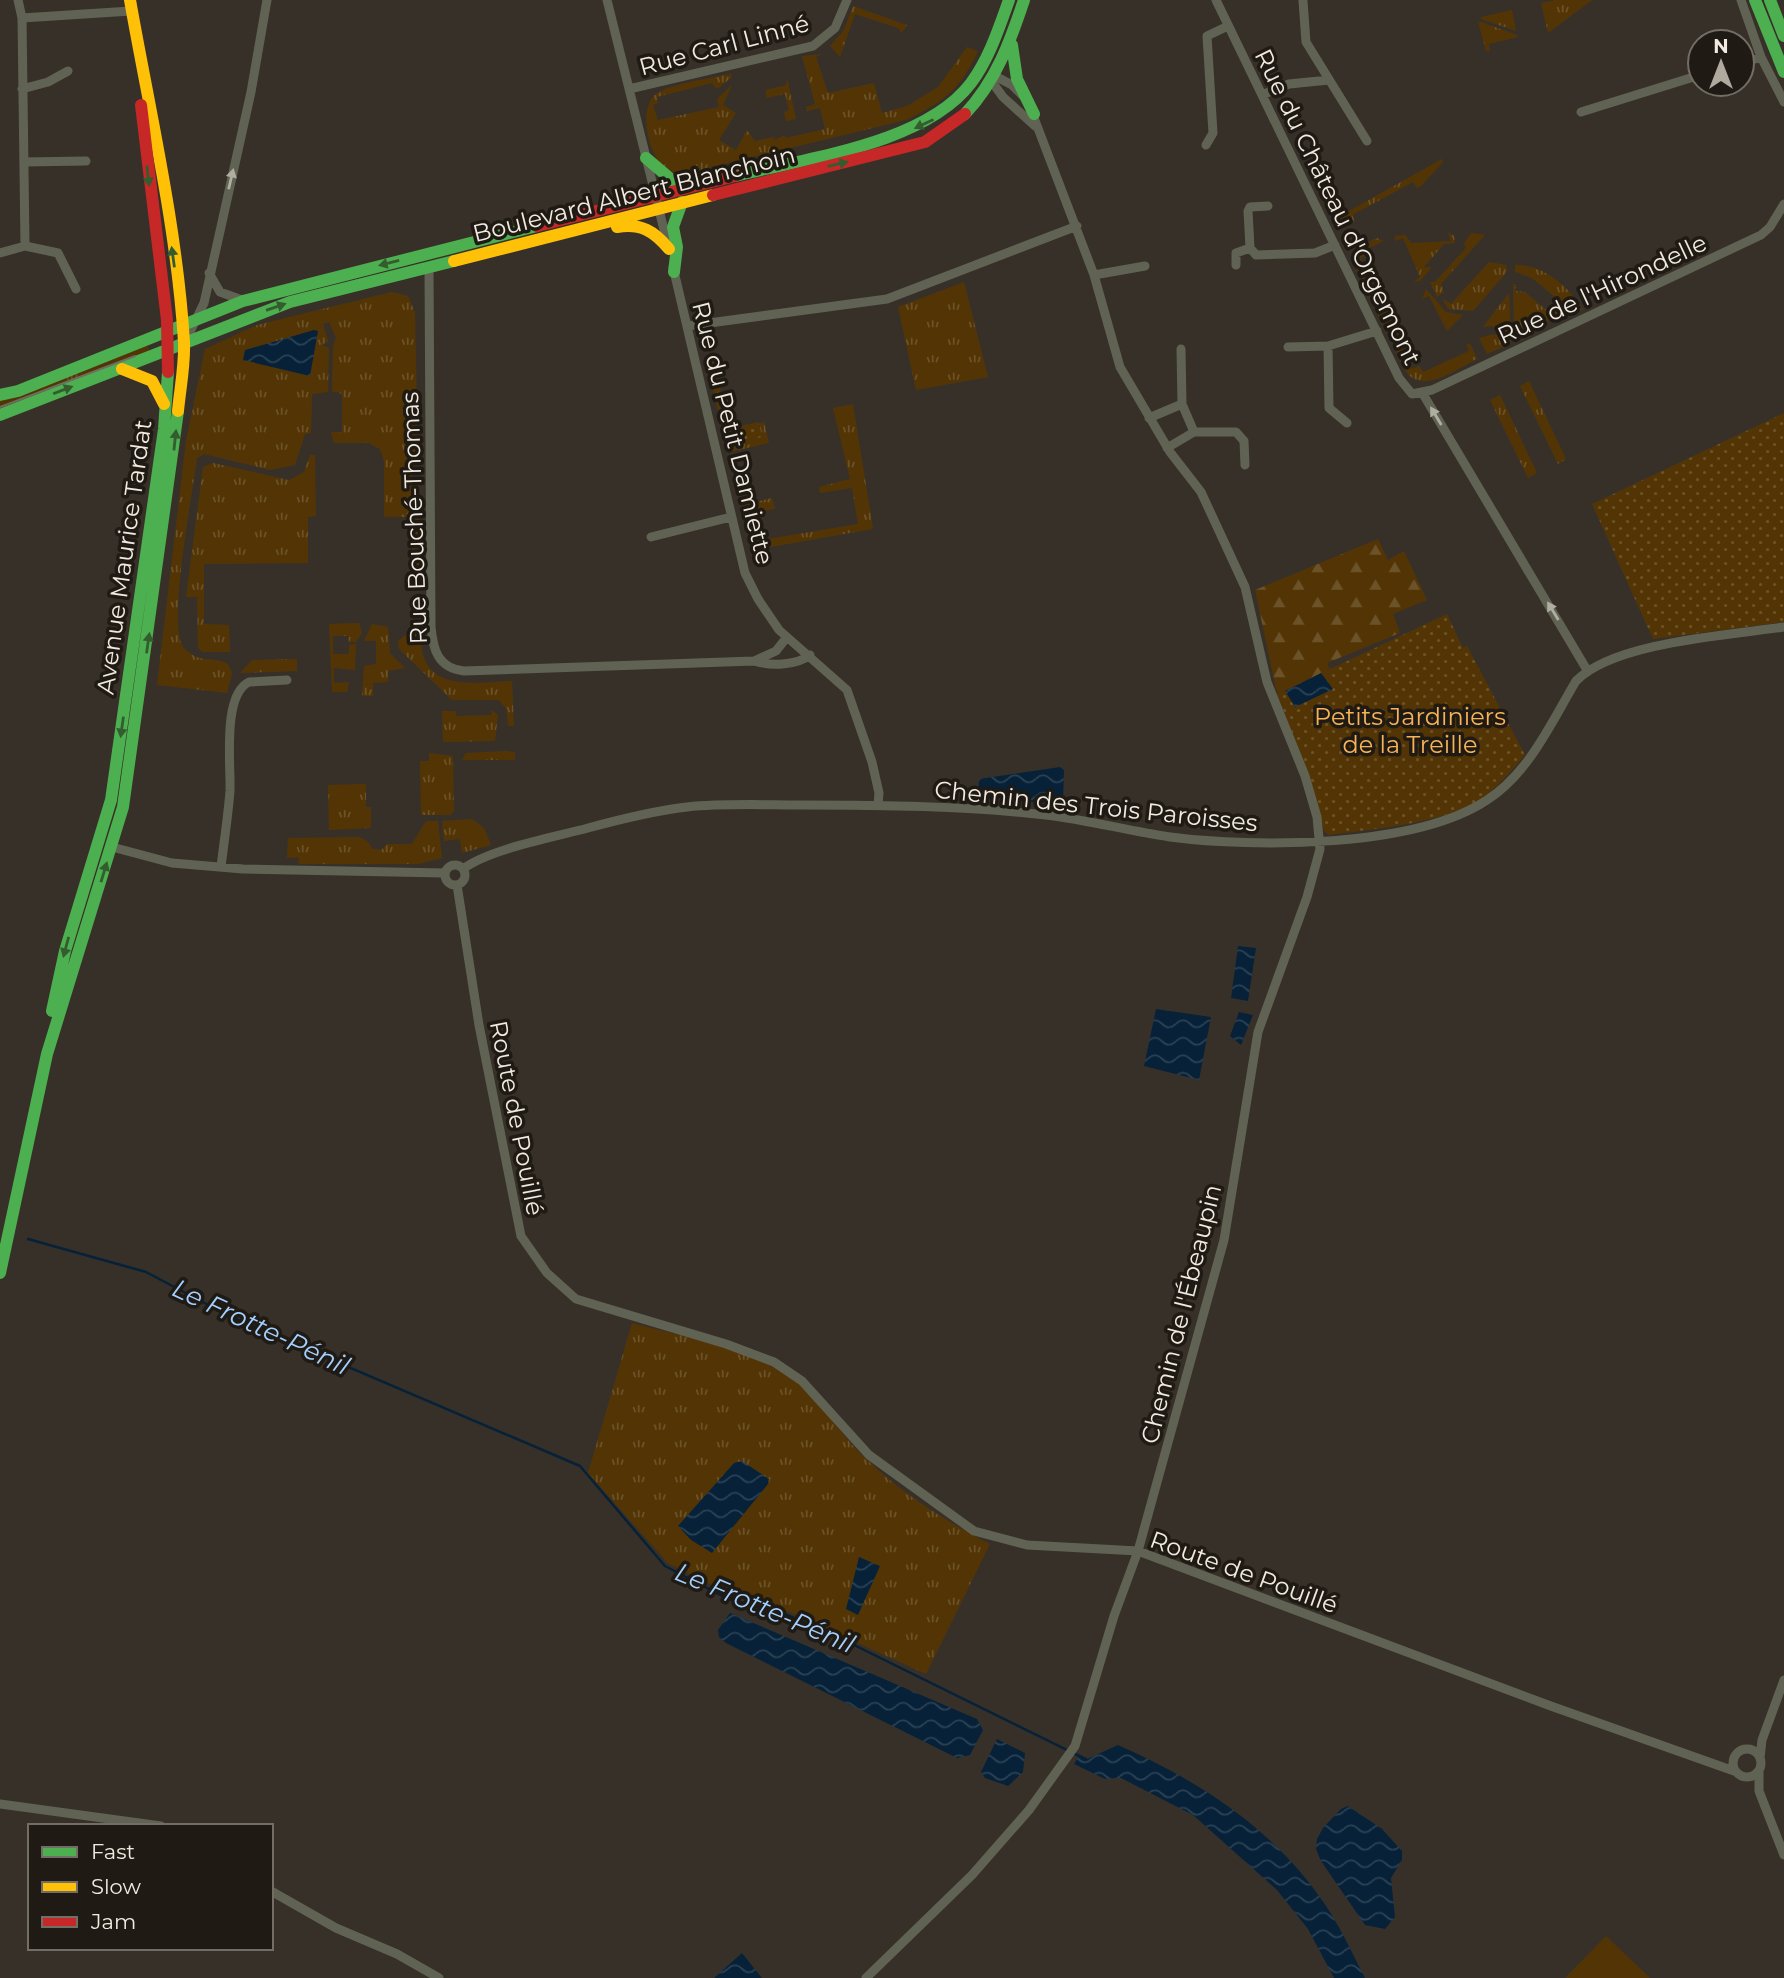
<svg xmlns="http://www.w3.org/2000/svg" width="1784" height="1978" font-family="Montserrat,sans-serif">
<defs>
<pattern id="grass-tufts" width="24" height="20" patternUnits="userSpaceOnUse" patternTransform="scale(1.75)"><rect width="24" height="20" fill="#533505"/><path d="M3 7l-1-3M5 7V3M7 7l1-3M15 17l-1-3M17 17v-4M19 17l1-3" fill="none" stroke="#6c5229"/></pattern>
<pattern id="forest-firs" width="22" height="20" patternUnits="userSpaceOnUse" patternTransform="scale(1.75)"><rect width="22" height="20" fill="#533505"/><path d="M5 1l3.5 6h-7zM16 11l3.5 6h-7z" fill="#6c5229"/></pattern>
<pattern id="park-dots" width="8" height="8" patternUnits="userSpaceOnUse" patternTransform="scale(1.75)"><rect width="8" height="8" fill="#533505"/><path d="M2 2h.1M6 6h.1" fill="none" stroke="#6c5229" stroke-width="1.8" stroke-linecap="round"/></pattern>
<pattern id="water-waves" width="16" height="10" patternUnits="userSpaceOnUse" patternTransform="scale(1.75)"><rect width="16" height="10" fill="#062138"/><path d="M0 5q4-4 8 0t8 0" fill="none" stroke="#2b4154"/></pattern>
</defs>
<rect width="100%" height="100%" fill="#373028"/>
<!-- grass -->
<path fill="url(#grass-tufts)" d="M 1556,0 L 1592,0 L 1548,33 L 1541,3 Z
M 853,6 L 907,25 L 902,33 L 898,28 L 855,14 L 840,57 L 830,46 L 844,30 Z
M 1512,10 L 1516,31 L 1481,19 L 1481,17 Z
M 1478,21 L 1517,35 L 1517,37 L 1489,44 L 1490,51 L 1486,51 Z
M 967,47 L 978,51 C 960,90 943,102 906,120 L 687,173 C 680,173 673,173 666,169 C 649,157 637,109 656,94 C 669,84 712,78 731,74 L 732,77 L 717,89 L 712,83 L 657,97 L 658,103 L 653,105 L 658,120 L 719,107 L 717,99 L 732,85 L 723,105 L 736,113 L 719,140 L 736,150 L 747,130 L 755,141 L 774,137 L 775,140 L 785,135 L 786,138 L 825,129 L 820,108 L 807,111 L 806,107 L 815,104 L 802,56 L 823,54 L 816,57 L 828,93 L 874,83 L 882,113 L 907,106 L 938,87 Z
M 787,78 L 796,119 L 786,121 L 784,112 L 789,110 L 785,94 L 766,98 L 766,90 L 786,85 Z
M 1442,159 L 1443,162 L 1421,186 L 1417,188 L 1413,182 L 1352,215 L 1355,221 L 1343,224 L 1333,220 Z
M 1448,232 L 1454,236 L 1455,243 L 1444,244 L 1424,267 L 1432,267 L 1420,281 L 1414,282 L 1420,277 L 1403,238 L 1395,241 L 1395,236 L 1405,235 L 1411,243 L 1451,241 Z
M 1471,233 L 1485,235 L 1441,284 L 1444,292 L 1437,297 L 1430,282 L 1435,282 L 1466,248 L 1464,244 Z
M 1377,238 L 1384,241 L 1366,249 L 1367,255 L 1360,258 L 1412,369 L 1419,366 L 1423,372 L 1469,351 L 1466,343 L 1471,345 L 1477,359 C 1458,368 1425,394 1407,373 L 1352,260 L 1369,242 Z
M 1489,262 L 1506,265 L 1507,272 L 1473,311 L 1448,309 L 1442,298 L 1451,304 Z
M 1515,265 C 1543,264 1568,286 1583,309 L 1573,312 L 1532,278 L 1515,272 Z
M 964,282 L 988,377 L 916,390 L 898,307 Z
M 1513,284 L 1516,284 L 1515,291 L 1525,292 L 1551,314 L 1552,307 L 1561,317 L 1540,324 L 1538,321 L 1514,332 Z
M 1426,289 L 1446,312 L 1463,315 L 1447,331 L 1429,296 L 1422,299 Z
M 392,292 L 408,296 L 415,312 L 418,465 L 412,465 L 412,479 L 418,479 L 419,487 L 421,582 L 412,578 L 412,517 L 384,517 L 384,461 L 380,449 L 369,443 L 334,443 L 331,432 L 342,432 L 342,395 L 339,392 L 332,392 L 333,346 L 336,338 L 329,322 L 323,324 L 328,341 L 322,345 L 329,348 L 328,392 L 312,394 L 311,433 L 305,434 L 295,465 L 270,470 L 204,454 L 197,458 C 193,492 166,629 184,648 C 200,665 211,655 228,664 L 232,673 L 227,693 L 157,685 L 186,441 L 205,349 L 257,325 Z
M 1509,293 L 1511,334 L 1496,331 L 1493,326 L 1483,327 Z
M 1494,334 L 1509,337 L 1511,343 L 1487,354 L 1479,338 Z
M 146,343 L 150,352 L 0,409 L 0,400 Z
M 713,360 L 725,408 L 718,410 L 706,361 Z
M 1529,381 L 1566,459 L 1558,464 L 1520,386 Z
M 1500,395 L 1537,473 L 1528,478 L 1490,400 Z
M 853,404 L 873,529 L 753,550 L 740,498 L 746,497 L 748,504 L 772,498 L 775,509 L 749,513 L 756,541 L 858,524 L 852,488 L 820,493 L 819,487 L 850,479 L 833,408 Z
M 725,409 L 733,443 L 762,437 L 759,424 L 764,422 L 769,443 L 729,452 L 718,411 Z
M 310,455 L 315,455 L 316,516 L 308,517 L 308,563 L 204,564 L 204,624 L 229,625 L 230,652 L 203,652 L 198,648 L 197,597 L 186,597 L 203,467 L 213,463 L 289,480 L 304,472 Z
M 359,623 L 362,633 L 356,642 L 349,642 L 348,636 L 333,636 L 333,654 L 349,654 L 349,645 L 356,644 L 355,670 L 334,668 L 334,683 L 349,682 L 347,692 L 332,692 L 329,624 Z
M 372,624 L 388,627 L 390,653 L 405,668 L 388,671 L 388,682 L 373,683 L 373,696 L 362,696 L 364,666 L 376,664 L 376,641 L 364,641 Z
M 412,630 L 421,637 C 420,693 474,683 512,681 L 514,726 L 508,726 L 507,710 L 499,700 L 452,700 L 399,649 L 398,641 Z
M 297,659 L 297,671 L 240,673 L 252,660 Z
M 492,710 L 498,715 L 495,741 L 443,742 L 442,711 L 456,711 L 456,716 L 491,715 Z
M 508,751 L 515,753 L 515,760 L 462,760 L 466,753 Z
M 429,753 L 453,756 L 454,811 L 450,815 L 421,815 L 420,761 L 429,761 Z
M 366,784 L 366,807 L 371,807 L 371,828 L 329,830 L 328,785 Z
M 472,819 L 484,828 L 491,845 L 462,853 L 460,839 L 444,841 L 442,821 Z
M 426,821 L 438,821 L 442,858 L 418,864 L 299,864 L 298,857 L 287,858 L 288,838 L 359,837 L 367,841 L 373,849 L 381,850 L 387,844 L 412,844 Z
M 632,1323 C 682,1337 741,1345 785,1373 C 816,1393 836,1430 862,1455 C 897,1490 946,1522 990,1544 L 926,1674 L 790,1612 L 728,1593 L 668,1563 L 588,1473 Z"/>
<!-- forest -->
<path fill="url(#forest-firs)" d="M 1378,539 L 1388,560 L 1404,551 L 1427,600 L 1393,614 L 1400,633 L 1327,663 L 1347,710 L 1296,730 L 1276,689 L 1255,590 Z"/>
<!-- park -->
<path fill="url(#park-dots)" d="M 1784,413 L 1784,622 L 1653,639 L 1592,504 Z
M 758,422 L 762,437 L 733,443 L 730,429 Z
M 1447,614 L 1463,648 L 1467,646 L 1525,755 C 1512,770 1499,786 1482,798 C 1448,823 1372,829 1329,835 L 1324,831 L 1309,776 L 1277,694 Z"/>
<!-- pitch -->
<path fill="#533505" d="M 1606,1936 L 1650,1978 L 1565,1978 Z"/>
<!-- water -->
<path fill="url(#water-waves)" d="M 314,330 L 318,331 L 310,376 L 243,360 L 245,350 Z
M 1321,673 L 1333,689 L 1295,707 L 1285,691 Z
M 1060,767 L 1064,770 L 1063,804 L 978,798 L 979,779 Z
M 1238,946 L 1256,948 L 1248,1001 L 1231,998 Z
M 1156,1009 L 1211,1017 L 1199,1080 L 1144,1066 Z
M 1239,1012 L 1253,1015 L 1241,1045 L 1230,1036 Z
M 742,1461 L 769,1479 L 768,1484 L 712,1553 L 691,1540 L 678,1526 L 734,1463 Z
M 859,1557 L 880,1566 L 858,1615 L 846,1609 Z
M 730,1613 L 977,1719 L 983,1730 L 970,1755 L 957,1758 L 726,1643 L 719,1637 L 718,1630 Z
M 997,1739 L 1025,1753 L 1023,1772 L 1008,1786 L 985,1778 L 981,1772 Z
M 1118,1745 C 1198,1780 1274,1829 1324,1903 C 1340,1926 1352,1953 1365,1978 L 1334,1978 L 1308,1929 L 1277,1890 L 1193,1815 L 1121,1778 L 1105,1779 L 1074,1764 L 1079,1756 L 1085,1760 Z
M 1348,1806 L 1382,1829 L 1402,1851 L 1402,1860 L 1391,1878 L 1395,1917 L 1385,1929 L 1365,1925 L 1321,1861 L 1316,1849 L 1317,1839 L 1323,1828 L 1341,1809 Z
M 742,1953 L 762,1978 L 714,1978 Z"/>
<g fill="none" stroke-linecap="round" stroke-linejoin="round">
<!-- stream -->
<path stroke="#062138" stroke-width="2.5" d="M 28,1239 L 146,1272 L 229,1316 L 580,1466 L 665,1566 L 726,1598 L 787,1615 L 846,1641 L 1067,1750
M 1073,1753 L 1086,1759"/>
<!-- street -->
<path stroke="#606354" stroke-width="9" d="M 18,0 L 22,18
M 607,0 L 668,246
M 1216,0 L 1399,378 L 1412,394 L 1432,390 L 1761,235 L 1770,227 L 1784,204
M 1741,0 L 1761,57 L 1784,102
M 1303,1 L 1306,42 L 1367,141
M 1742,63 L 1761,57
M 995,76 L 1012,85 L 1022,95
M 992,82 L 1003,97 L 1035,126
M 22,89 L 48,82 L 68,71
M 629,89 L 813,46 L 835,28 L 847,0
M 1262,95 L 1289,84 L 1329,80
M 1581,112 L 1700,75
M 1206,145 L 1213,133 L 1207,36 L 1228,26
M 24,162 L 86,161
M 25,246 L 58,253 L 76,289
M 1250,248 L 1256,255 L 1315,253 L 1335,245
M 0,253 L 25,246 L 22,18 L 131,11
M 1236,265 L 1236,253 L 1250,248 L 1248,211 L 1250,207 L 1268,206
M 429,267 L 431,627 C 433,650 438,668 464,671 L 754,661 C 770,666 796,666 810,655
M 673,267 L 745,573 L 758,599 L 779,630 L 847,690 L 872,762 L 879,793 L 878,805
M 209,273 L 220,292 L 242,300
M 1094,275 L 1145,266
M 687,326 L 887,299 L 1077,226
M 184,344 L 204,303 L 251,92 L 267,0
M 1328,346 L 1329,408 L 1347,423
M 1288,347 L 1328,346 L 1377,331
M 1181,349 L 1182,404
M 1423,394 L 1587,670
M 1149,418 L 1182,404 L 1194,432
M 1167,448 L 1194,432 L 1236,432 L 1244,441 L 1245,465
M 651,537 L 731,517
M 754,661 L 776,651 L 787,637
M 112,847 L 172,863 L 243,869 L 444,873
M445 875a10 10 0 1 1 20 0a10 10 0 1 1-20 0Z
M 221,867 C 224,842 228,816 230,791 C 231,765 222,695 249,682 L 287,680
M 463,869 C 489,849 555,837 588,828 C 621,819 653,811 687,807 C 725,803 764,805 801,805 C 883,805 965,806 1046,815 C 1088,820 1129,831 1170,837 C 1255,848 1415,848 1487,800 C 1529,773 1551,723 1576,681 C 1614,642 1730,635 1784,627
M 457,885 L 479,1025 L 521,1236 L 547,1273 L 576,1299 L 726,1344 L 774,1362 L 802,1381 L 869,1455 L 974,1531 L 1027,1545 L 1138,1551 L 1548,1705 L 1734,1771
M1733 1763a14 14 0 1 1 28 0a14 14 0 1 1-28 0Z
M 1760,1758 L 1762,1740 L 1784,1680
M 1759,1771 L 1759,1791 L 1784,1855
M 0,1804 L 161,1826
M 271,1891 L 336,1928 L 397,1954 L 439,1978
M 866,1978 L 972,1875 L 1029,1810 L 1075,1746 L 1114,1616 L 1138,1551 L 1224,1240 L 1258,1032 L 1307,897 L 1320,849 L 1317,817 L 1305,776 L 1267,682 L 1245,587 L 1201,492 L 1170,452 L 1120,367 L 1094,275 L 1031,110"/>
<!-- fast -->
<path stroke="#4caf50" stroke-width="12" d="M 1755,0 L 1784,72
M 1770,0 L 1784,36
M 1012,45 L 1017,79 L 1034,114
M 965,114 C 996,81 1010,42 1024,0
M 646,158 L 673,181 L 692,180
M 735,176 C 806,158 925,144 971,83 C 989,59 999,28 1009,0
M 674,272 L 677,247 L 673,227 L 682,202
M 0,395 L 18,391 L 243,301 L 537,226
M 0,415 L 290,302 L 454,261
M 52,1011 L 65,951 L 111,800 L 164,429 L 168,372
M 0,1273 L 47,1054 L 123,807 L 178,411"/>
<!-- slow -->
<path stroke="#ffc107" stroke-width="12" d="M 130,0 C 150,113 177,228 184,342 C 185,365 180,389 178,411
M 617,227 C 641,223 654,231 669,249
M 454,261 L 713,195
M 122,369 L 152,381 L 164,404"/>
<!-- jam -->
<path stroke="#c62828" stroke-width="12" d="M 141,105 L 167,320 L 168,372
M 713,195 L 925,142 L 965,114
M 537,226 L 735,176"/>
<!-- tram -->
<path stroke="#6d6e62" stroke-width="2" d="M 0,407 L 135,356"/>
</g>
<!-- one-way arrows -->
<defs><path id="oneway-solid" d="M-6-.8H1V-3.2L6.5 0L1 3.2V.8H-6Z" transform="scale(1.75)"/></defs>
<g fill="#335d2e">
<use href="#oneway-solid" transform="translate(924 124) rotate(155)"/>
<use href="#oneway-solid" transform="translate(838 164) rotate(-13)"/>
<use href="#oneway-solid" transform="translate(148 176) rotate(84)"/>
<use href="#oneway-solid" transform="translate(173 257) rotate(-98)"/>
<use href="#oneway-solid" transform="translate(389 263) rotate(166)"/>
<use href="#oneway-solid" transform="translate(276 307) rotate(-19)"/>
<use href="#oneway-solid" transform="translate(63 390) rotate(-21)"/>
<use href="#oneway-solid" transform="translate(175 440) rotate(-84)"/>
<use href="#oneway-solid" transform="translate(148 643) rotate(-82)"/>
<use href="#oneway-solid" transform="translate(122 727) rotate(98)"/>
<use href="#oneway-solid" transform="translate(104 872) rotate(-73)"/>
<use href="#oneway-solid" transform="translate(66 947) rotate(105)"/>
</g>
<g fill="#b0ada1">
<use href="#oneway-solid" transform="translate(231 179) rotate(-77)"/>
<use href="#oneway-solid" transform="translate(1436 416) rotate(-121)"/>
<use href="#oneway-solid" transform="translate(1553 611) rotate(-121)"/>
</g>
<g text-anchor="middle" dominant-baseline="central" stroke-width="7" stroke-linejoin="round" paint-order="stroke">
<!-- street labels -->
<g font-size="24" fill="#f1eae0" stroke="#1f1a13">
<text transform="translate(724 45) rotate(-15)">Rue Carl Linné</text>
<text transform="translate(634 194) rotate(-14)">Boulevard Albert Blanchoin</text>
<text transform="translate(1338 207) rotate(64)">Rue du Château d'Orgemont</text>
<text transform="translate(1602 289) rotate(-25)">Rue de l'Hirondelle</text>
<text transform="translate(733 433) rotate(76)">Rue du Petit Damiette</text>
<text transform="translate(414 518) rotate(-92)">Rue Bouché-Thomas</text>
<text transform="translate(124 557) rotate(-82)">Avenue Maurice Tardat</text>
<text transform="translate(1096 806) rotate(6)">Chemin des Trois Paroisses</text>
<text transform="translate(517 1118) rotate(79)">Route de Pouillé</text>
<text transform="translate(1181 1314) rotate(-76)">Chemin de l'Ébeaupin</text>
<text transform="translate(1244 1572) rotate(20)">Route de Pouillé</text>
</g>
<!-- park labels -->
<g font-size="24" fill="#f8b356" stroke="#1f1a13">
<text x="1410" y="716">Petits Jardiniers<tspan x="1410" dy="28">de la Treille</tspan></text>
</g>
<!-- water labels -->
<g font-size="26" font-style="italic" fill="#a3d0ff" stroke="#1f1a13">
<text transform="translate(261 1327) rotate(25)">Le Frotte-Pénil</text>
<text transform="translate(765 1608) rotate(23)">Le Frotte-Pénil</text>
</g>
</g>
<!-- legend -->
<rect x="28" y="1824" width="245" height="126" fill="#1f1a13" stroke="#736d65" stroke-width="2"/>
<rect x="42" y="1847" width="35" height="10" fill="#4caf50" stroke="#736d65" stroke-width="2"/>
<text x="91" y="1859" font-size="21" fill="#f1eae0">Fast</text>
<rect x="42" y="1882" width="35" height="10" fill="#ffc107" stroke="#736d65" stroke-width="2"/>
<text x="91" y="1894" font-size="21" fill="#f1eae0">Slow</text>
<rect x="42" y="1917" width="35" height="10" fill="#c62828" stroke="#736d65" stroke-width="2"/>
<text x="91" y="1929" font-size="21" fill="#f1eae0">Jam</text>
<!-- north arrow -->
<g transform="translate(1721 63)"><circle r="33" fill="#1f1a13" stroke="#736d65" stroke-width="2"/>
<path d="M0-5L12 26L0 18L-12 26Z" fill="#b0a9a0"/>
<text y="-10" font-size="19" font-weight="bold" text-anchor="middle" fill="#f1eae0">N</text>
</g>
</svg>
